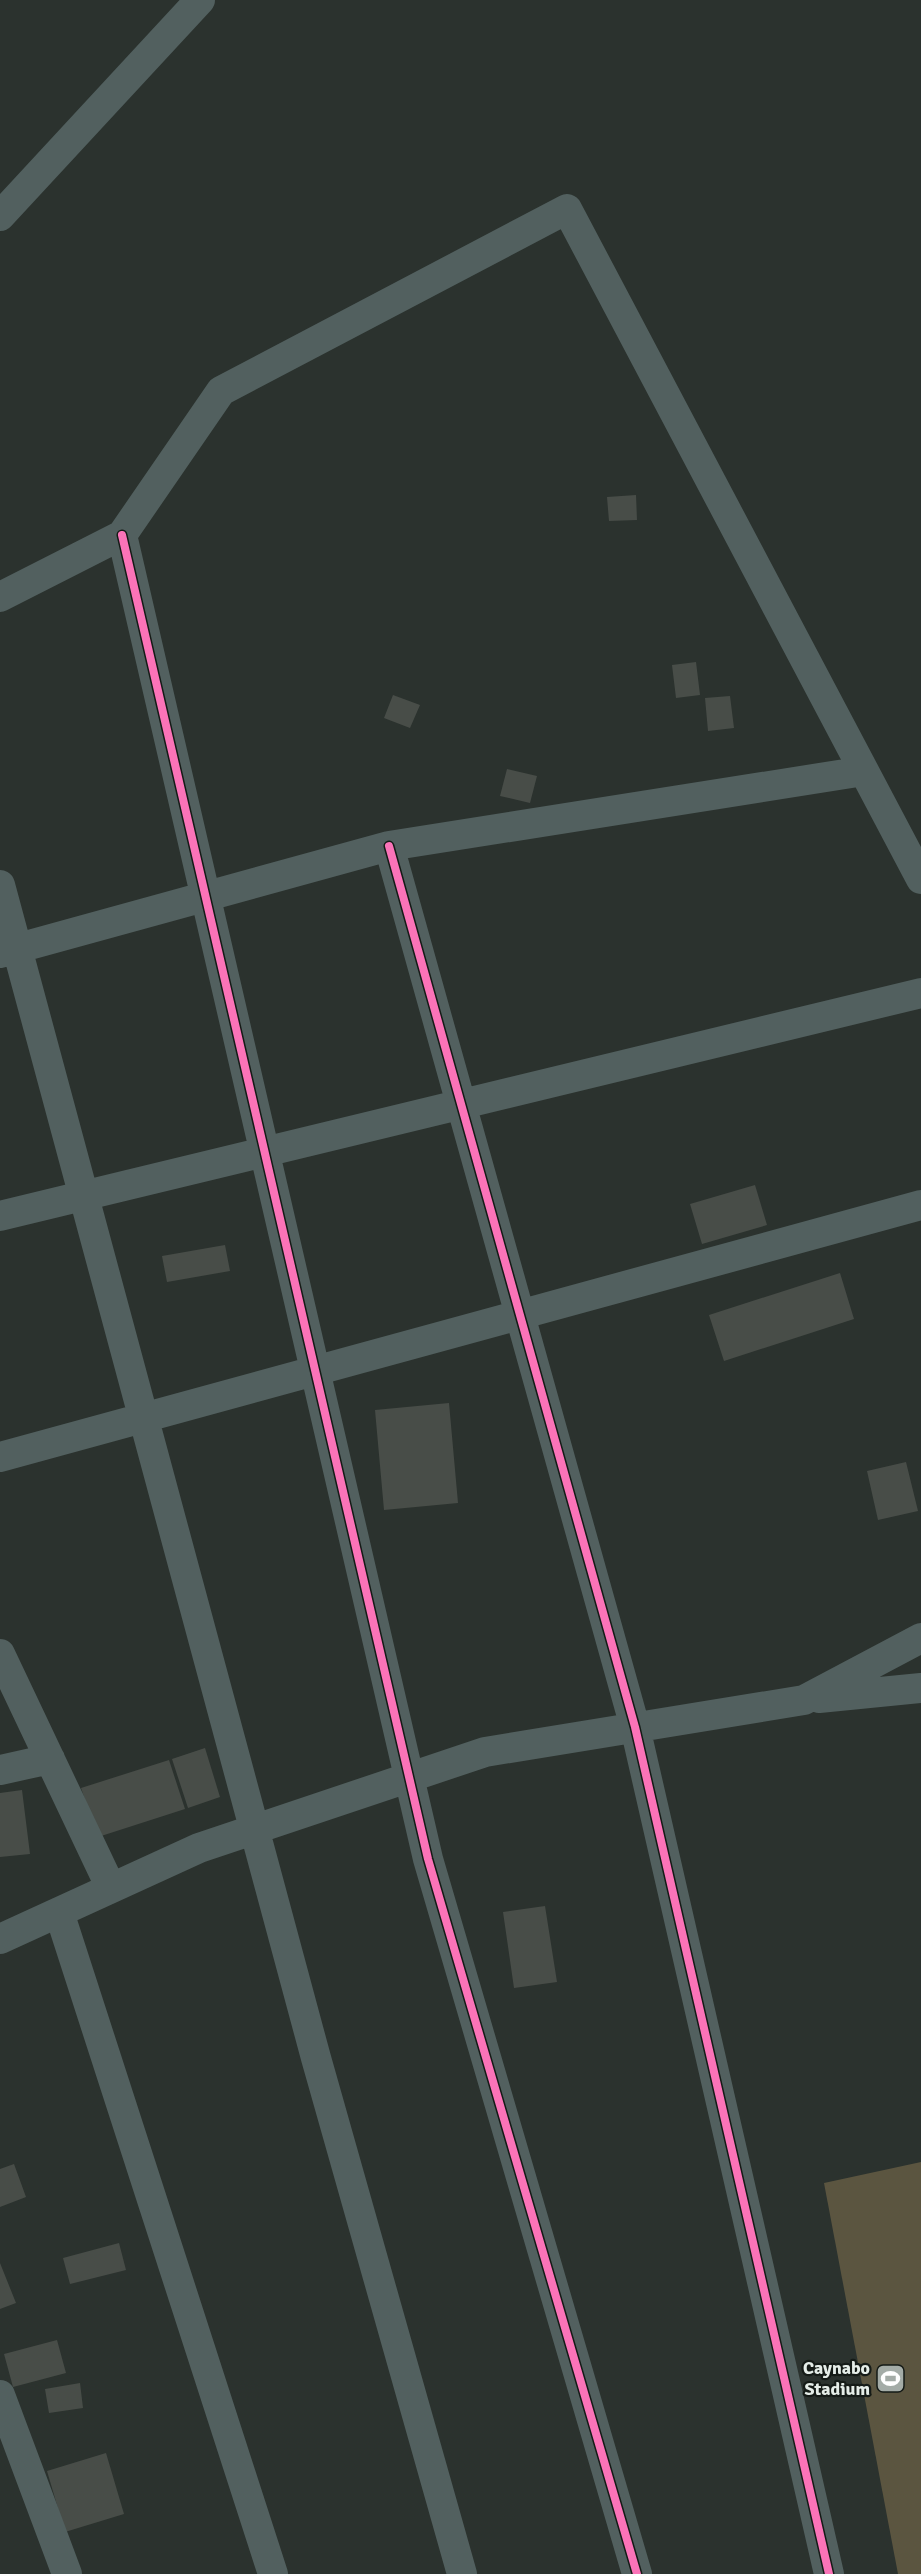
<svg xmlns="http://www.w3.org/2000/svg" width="921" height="2574" font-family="Signika,sans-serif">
<rect width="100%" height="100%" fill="#2b322e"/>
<!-- green -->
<path fill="#5b5540" d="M 921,2162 L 921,2574 L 898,2574 L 824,2183 Z"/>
<!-- building -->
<path fill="#484d48" d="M 636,495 L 637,520 L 609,521 L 607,497 Z
M 696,662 L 700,695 L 676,698 L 672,665 Z
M 393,695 L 420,705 L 410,728 L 384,718 Z
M 730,696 L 734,728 L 708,731 L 705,698 Z
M 507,769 L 537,776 L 530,803 L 500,796 Z
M 755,1185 L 767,1225 L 702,1244 L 690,1204 Z
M 225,1245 L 230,1271 L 167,1282 L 162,1256 Z
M 840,1273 L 854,1319 L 724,1361 L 709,1315 Z
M 449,1403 L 458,1503 L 384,1510 L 375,1410 Z
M 906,1462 L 918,1511 L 878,1520 L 867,1471 Z
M 205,1748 L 220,1797 L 188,1808 L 172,1759 Z
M 169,1760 L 185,1809 L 98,1837 L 81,1788 Z
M 22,1790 L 30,1854 L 0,1857 L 0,1793 Z
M 545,1906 L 557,1982 L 514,1988 L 503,1912 Z
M 14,2164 L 26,2197 L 0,2207 L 0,2169 Z
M 119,2243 L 126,2270 L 70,2284 L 63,2258 Z
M 0,2263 L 16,2303 L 0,2309 Z
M 57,2340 L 66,2373 L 13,2387 L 4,2354 Z
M 80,2383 L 83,2408 L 49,2413 L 45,2389 Z
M 106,2453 L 124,2514 L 65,2532 L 47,2471 Z"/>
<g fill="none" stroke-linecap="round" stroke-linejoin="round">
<!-- street -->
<path stroke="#52605f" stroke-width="30" d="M 0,216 L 200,0
M 122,535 L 428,1859 L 637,2574
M 0,597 L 122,535 L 221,391 L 567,209 L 921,879
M 389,846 L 635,1727 L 829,2574
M 0,885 L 316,2058 L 462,2574
M 0,953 L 389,846 L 864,771
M 0,1216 L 921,993
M 0,1457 L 921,1205
M 0,1654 L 111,1888
M 819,1698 L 921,1688
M 0,1770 L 50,1759
M 59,1912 L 273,2574
M 0,1939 L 199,1848 L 485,1752 L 804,1700 L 921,1638
M 0,2395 L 67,2574"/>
<defs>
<path id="cycleway" d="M 122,535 L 428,1859 L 637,2574
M 389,846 L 635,1727 L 829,2574"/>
</defs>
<!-- cycleway casing -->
<use href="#cycleway" stroke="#151b17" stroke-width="11"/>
<!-- cycleway -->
<use href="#cycleway" stroke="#fb73b8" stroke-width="8"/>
</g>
<!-- icons -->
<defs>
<symbol id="stadium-square" viewBox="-11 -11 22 22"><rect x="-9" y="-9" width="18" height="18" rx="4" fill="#a4aca7" stroke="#151b17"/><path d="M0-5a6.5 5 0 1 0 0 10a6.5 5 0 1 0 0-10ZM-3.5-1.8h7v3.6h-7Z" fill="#fff"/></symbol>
</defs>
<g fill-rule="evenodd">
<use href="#stadium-square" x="874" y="2362" width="33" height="33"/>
</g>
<g text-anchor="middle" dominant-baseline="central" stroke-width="4.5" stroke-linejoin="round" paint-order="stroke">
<!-- poi labels -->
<g font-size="18" font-weight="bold" fill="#e5ede8" stroke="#151b17" text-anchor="end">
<text x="870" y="2368">Caynabo<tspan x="870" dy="21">Stadium</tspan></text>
</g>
</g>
</svg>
